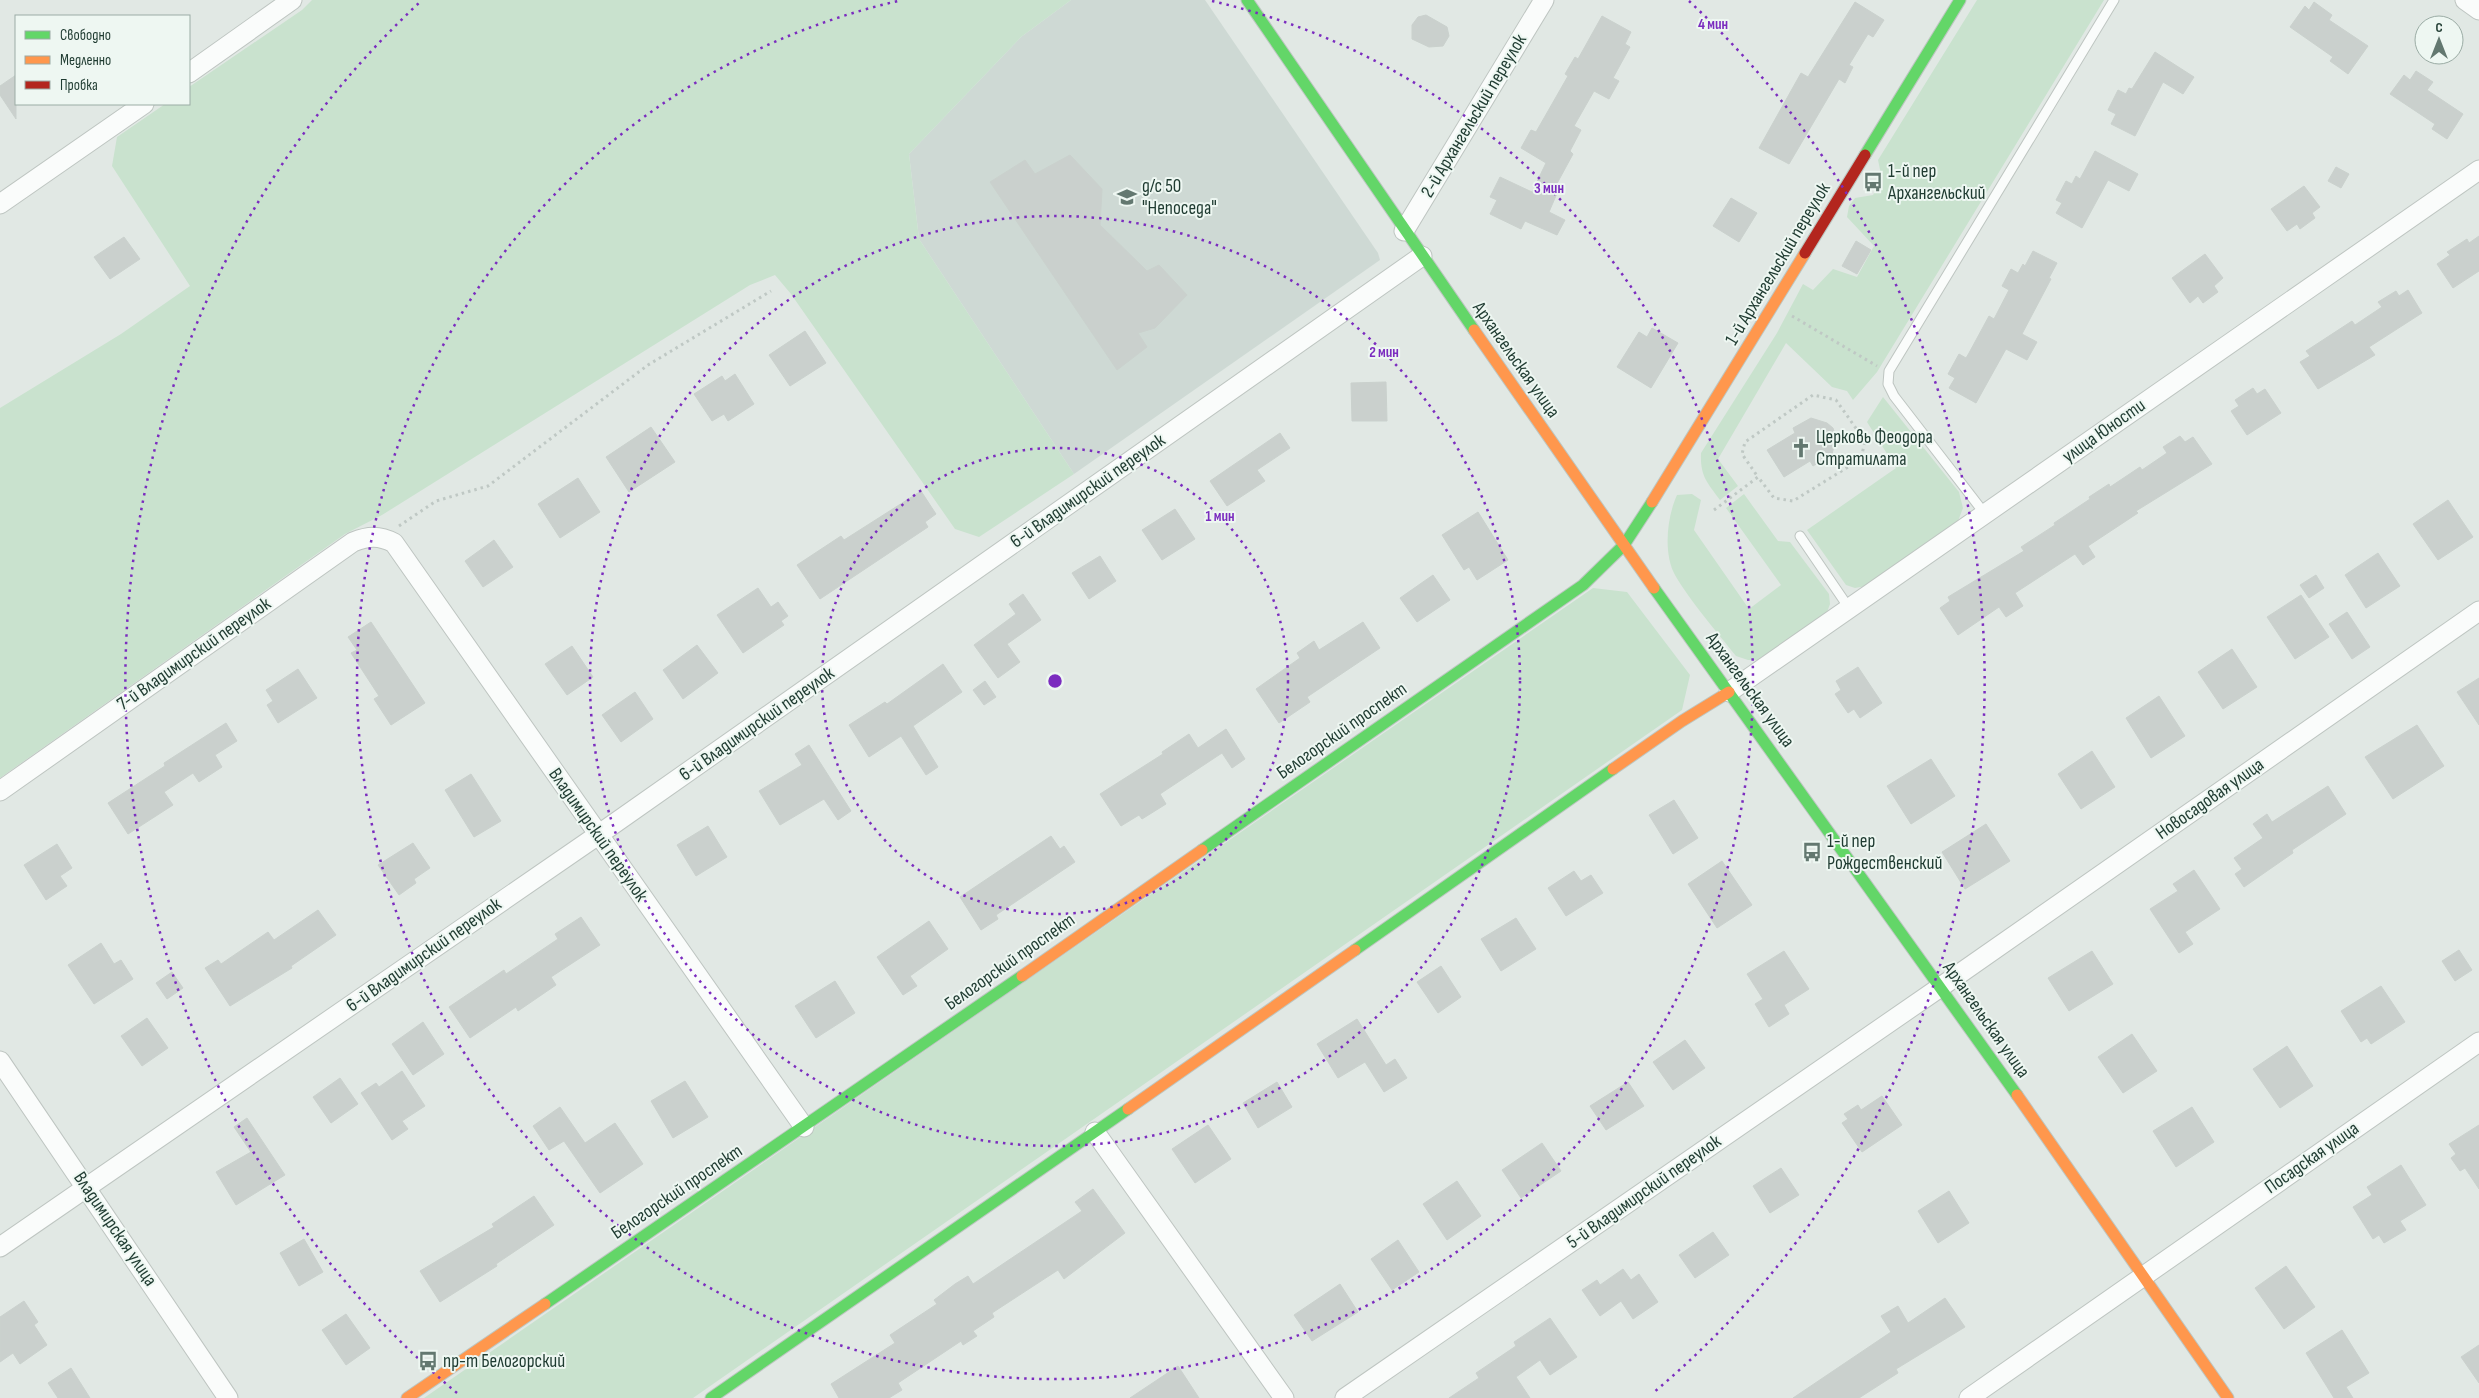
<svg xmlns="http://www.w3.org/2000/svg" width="2479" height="1398" font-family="'Sofia Sans Condensed',sans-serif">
<rect width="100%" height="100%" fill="#e1e8e4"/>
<!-- built -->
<path fill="#ced9d4" d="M 1071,0 L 1205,0 L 1378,253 L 1380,260 L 1074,474 L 919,239 L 909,154 L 1021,37 Z"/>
<!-- green -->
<path fill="#c9e2ce" d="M 312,0 L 1071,0 L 1021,37 L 909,154 L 919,239 L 1074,474 L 979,537 L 955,529 L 791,294 L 775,275 L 750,285 L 382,515 L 345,534 L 0,778 L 0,408 L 121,334 L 190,286 L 112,166 L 117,137 L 165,104 L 189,104 L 189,87 L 302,10 Z
M 1977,0 L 2104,0 L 1877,372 L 1853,400 L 1847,391 L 1832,387 L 1786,343 L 1718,459 L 1738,486 L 1720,500 C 1707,482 1700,476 1701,453 L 1777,333 L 1803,284 L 1813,290 L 1833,269 L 1857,277 L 1874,246 L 1847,217 L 1849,206 L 1855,198 L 1873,195 L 1882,179 L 1878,160 Z
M 1883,397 L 1959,492 L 1963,508 L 1958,521 L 1866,586 L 1855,588 L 1846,585 L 1807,530 L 1896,468 L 1867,422 Z
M 1692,494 L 1701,500 L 1694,530 L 1749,609 L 1781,585 L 1726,508 L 1744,494 L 1778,541 L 1790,542 L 1829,594 L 1830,604 L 1826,615 L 1759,660 L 1748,660 L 1736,656 C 1717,632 1690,601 1675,575 C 1663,553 1667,517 1677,495 Z
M 1593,588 L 1627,592 L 1690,675 L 1682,710 L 693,1398 L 424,1398 Z"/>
<!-- building -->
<path fill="#cad0cd" stroke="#cad1cd" d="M 1855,2 L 1884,20 L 1873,37 L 1868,34 L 1849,65 L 1853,67 L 1845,83 L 1839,79 L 1789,164 L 1759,148 L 1801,73 L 1808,77 Z
M 2314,2 L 2332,15 L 2329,20 L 2368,46 L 2348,74 L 2330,61 L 2333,57 L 2290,27 L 2305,6 L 2309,10 Z
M 1426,15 L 1447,27 L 1449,36 L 1443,46 L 1429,47 L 1412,39 L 1412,25 L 1418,17 Z
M 1602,16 L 1631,32 L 1625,44 L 1630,47 L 1613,78 L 1619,81 L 1609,99 L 1594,91 L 1574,126 L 1581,130 L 1570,151 L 1573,154 L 1554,189 L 1558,191 L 1549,212 L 1565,220 L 1557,235 L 1525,221 L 1521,229 L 1490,214 L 1497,200 L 1490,197 L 1500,177 L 1532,192 L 1546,163 L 1521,148 L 1531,130 L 1536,132 L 1568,76 L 1565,74 L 1575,57 L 1578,59 Z
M 2155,52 L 2194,77 L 2183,94 L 2163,82 L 2135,136 L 2111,124 L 2116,114 L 2108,110 L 2118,90 L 2126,94 L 2129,88 L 2132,89 Z
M 2416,71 L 2433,82 L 2427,90 L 2463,114 L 2447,139 L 2432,129 L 2435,124 L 2390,94 L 2404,75 L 2410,80 Z
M 16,75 L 16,119 L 0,95 L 0,86 Z
M 2095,151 L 2138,174 L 2129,191 L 2108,180 L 2082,228 L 2056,213 L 2062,203 L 2056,200 L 2066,181 L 2072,184 L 2076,176 L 2080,179 Z
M 1070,155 L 1102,189 L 1100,225 L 1147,271 L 1159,265 L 1187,295 L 1155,328 L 1138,333 L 1147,347 L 1117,370 L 990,182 L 1025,160 L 1035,174 Z
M 2336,167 L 2349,174 L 2341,188 L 2328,181 Z
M 2304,186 L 2320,207 L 2312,213 L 2315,218 L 2300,229 L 2297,224 L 2287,231 L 2271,209 Z
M 1731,198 L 1757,213 L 1739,242 L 1713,226 Z
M 2479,236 L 2479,271 L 2453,288 L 2437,264 L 2450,255 L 2447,252 L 2467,239 L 2469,243 Z
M 124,237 L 140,259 L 110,279 L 94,257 Z
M 1856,241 L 1871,250 L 1857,274 L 1842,266 Z
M 2033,251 L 2057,263 L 2049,278 L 2051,279 L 2022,334 L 2037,342 L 2027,360 L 2006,349 L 1976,403 L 1949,388 L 1955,378 L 1948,374 L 1959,354 L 1966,358 L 1969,353 L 1989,316 L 1994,319 L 2009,290 L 2002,286 L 2011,269 L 2018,273 L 2023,264 L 2025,266 Z
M 2205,254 L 2223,278 L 2214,286 L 2218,292 L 2203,303 L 2198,296 L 2190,303 L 2172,278 Z
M 2408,290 L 2422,313 L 2369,347 L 2375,355 L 2318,389 L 2300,362 L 2310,356 L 2306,351 L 2352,321 L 2355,325 L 2382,307 L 2378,302 L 2396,291 L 2399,296 Z
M 1652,328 L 1678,343 L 1651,388 L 1617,367 L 1639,332 L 1647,337 Z
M 805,331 L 826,363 L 790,386 L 769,355 Z
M 735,374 L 754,404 L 728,421 L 724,414 L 712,421 L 694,394 L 722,376 L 725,381 Z
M 1386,382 L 1387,421 L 1352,421 L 1351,383 Z
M 2253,388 L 2257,394 L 2265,389 L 2281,413 L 2247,435 L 2231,411 L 2239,406 L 2235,400 Z
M 1811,418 L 1827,423 L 1833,428 L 1836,438 L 1832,454 L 1813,466 L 1810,461 L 1784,477 L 1767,450 L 1795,433 L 1793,428 Z
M 651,427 L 675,462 L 629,492 L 606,457 Z
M 1280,433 L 1290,448 L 1257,470 L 1265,481 L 1227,506 L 1210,481 Z
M 2180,436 L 2185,442 L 2193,437 L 2212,464 L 2136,511 L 2138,513 L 2088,546 L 2095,557 L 2083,565 L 2075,554 L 2015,593 L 2023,606 L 2006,617 L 1999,607 L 1958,635 L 1940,608 L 1950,601 L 1948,597 L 2024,551 L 2021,547 L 2055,525 L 2054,523 L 2090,499 L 2089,497 L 2109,484 L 2110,487 L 2140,467 L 2142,470 L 2167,453 L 2163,447 Z
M 578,478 L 600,512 L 560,538 L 538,504 Z
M 921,491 L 936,514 L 925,522 L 928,527 L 820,599 L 797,565 L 841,536 L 844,540 Z
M 2448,500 L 2473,537 L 2438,560 L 2413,524 Z
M 1175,509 L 1195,539 L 1162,560 L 1142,530 Z
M 1478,512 L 1508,560 L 1477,580 L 1469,567 L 1464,570 L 1442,535 Z
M 494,540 L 513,567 L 483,587 L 465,561 Z
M 2378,553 L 2400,586 L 2366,608 L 2345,575 Z
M 1100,556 L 1116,581 L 1089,599 L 1072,573 Z
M 1433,575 L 1450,600 L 1417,622 L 1400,598 Z
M 2316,575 L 2324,588 L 2309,598 L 2300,585 Z
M 758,588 L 771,607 L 778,602 L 788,616 L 781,621 L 784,625 L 743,653 L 717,615 Z
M 1023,594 L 1041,620 L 1007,644 L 1020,662 L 998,678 L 974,645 L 1016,614 L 1009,604 Z
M 2301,595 L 2329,637 L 2295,659 L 2267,617 Z
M 2347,612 L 2370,647 L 2352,659 L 2329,624 Z
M 371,622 L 425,703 L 391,725 L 374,699 L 379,696 L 351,653 L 357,650 L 348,637 Z
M 1363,622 L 1380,648 L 1307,697 L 1310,702 L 1279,723 L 1256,689 L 1300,658 L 1297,653 L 1314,641 L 1319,650 Z
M 697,645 L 718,673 L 683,699 L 663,670 Z
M 572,646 L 593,677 L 567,695 L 545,664 Z
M 2232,649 L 2257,687 L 2223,709 L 2198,672 Z
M 943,664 L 962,692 L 913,726 L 938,767 L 926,775 L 901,736 L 869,757 L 849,725 L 885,702 L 887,704 Z
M 1858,667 L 1882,703 L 1860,718 L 1854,709 L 1848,713 L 1835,694 L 1841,690 L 1836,681 Z
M 298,669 L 317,698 L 278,723 L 267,705 L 273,701 L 266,690 Z
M 2479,678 L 2479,725 L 2457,692 Z
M 985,681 L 996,697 L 984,705 L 973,690 Z
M 635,692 L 653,719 L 621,742 L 602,715 Z
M 2159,696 L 2185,736 L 2151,758 L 2126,718 Z
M 226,723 L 237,741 L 215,755 L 222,767 L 199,782 L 193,773 L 164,792 L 173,805 L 128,834 L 108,803 L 165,766 L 164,763 Z
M 2417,725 L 2444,766 L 2393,799 L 2365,757 Z
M 1226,729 L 1245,759 L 1232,768 L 1222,753 L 1160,794 L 1166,804 L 1142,819 L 1139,815 L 1121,826 L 1100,794 L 1163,754 L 1162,752 L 1189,734 L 1198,748 Z
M 809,745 L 851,811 L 838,820 L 824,799 L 780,825 L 759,791 L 802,765 L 795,754 Z
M 2092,751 L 2115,787 L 2081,809 L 2058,774 Z
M 1931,759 L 1955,796 L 1911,824 L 1887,786 Z
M 471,774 L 501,821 L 474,837 L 445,790 Z
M 2328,786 L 2346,814 L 2292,850 L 2293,853 L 2244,887 L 2235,874 L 2242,869 L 2234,858 L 2263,838 L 2253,824 L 2267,814 L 2272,822 Z
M 1674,800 L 1698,838 L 1673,854 L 1649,815 Z
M 1986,824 L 2010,861 L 1965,889 L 1942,852 Z
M 708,826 L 727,857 L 696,876 L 677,845 Z
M 1051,836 L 1060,849 L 1064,846 L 1075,862 L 996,915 L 998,919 L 981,930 L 960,897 Z
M 413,843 L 430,868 L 414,879 L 416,883 L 399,895 L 378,865 Z
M 57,844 L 72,868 L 60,876 L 67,886 L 46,900 L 24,865 Z
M 1722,861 L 1752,905 L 1717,928 L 1688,884 Z
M 2194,870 L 2220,909 L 2185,932 L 2193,944 L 2179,953 L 2150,909 L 2178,891 L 2173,884 Z
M 1574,871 L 1581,881 L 1591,875 L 1603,893 L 1566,916 L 1548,888 Z
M 318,910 L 336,935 L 291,966 L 292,968 L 230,1006 L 205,968 L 218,960 L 221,964 L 268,932 L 274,940 Z
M 581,917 L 600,945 L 551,977 L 556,985 L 518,1011 L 516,1007 L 470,1038 L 449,1007 L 504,970 L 506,974 L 558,939 L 555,934 Z
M 1516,918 L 1536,949 L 1501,971 L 1481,939 Z
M 929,921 L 948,949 L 910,976 L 917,986 L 903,995 L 877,957 Z
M 101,943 L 114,964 L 121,960 L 133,979 L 94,1004 L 68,965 Z
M 2459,950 L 2472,970 L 2455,981 L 2442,961 Z
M 1784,951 L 1809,989 L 1784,1005 L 1789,1014 L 1769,1027 L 1755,1004 L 1763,999 L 1747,974 Z
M 2092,951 L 2113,984 L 2069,1011 L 2048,978 Z
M 1441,966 L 1461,997 L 1438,1013 L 1417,982 Z
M 172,972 L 183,988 L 167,999 L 156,983 Z
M 835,981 L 855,1013 L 816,1038 L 795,1006 Z
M 2381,986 L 2405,1022 L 2371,1044 L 2367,1038 L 2361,1042 L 2341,1011 Z
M 147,1018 L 168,1048 L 142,1066 L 121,1036 Z
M 1357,1019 L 1386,1065 L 1395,1059 L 1407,1078 L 1384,1092 L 1365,1062 L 1338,1078 L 1317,1044 Z
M 423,1022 L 444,1054 L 413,1075 L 392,1044 Z
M 2132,1034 L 2157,1071 L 2123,1093 L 2098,1057 Z
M 1685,1040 L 1705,1068 L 1673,1090 L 1653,1062 Z
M 2287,1046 L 2313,1086 L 2280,1108 L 2253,1069 Z
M 402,1071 L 425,1106 L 402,1121 L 408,1129 L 392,1140 L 361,1093 L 376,1083 L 379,1087 Z
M 340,1078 L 358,1104 L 331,1123 L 313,1097 Z
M 685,1081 L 708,1117 L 673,1138 L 651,1101 Z
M 1277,1082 L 1292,1107 L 1258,1128 L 1243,1103 Z
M 1628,1082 L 1644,1106 L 1606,1130 L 1590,1106 Z
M 1882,1096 L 1902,1125 L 1862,1152 L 1842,1123 L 1848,1119 L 1844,1114 L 1858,1105 L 1861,1110 Z
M 560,1107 L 585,1143 L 615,1123 L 643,1164 L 600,1193 L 564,1141 L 549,1150 L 533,1126 Z
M 2192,1107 L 2214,1142 L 2176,1167 L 2153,1131 Z
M 247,1118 L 285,1175 L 236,1205 L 216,1172 L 251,1152 L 234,1127 Z
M 1208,1125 L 1231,1159 L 1195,1183 L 1172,1149 Z
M 2479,1125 L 2479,1189 L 2465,1168 L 2460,1171 L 2451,1158 L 2456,1154 L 2449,1144 Z
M 1542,1143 L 1561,1171 L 1521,1198 L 1502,1170 Z
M 2401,1165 L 2426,1205 L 2400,1221 L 2406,1230 L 2384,1243 L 2379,1235 L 2373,1239 L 2353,1207 L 2372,1195 L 2367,1187 Z
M 1781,1168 L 1799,1195 L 1770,1213 L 1753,1186 Z
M 1457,1181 L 1481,1216 L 1447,1240 L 1423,1204 Z
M 1093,1189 L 1125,1233 L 1064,1279 L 1058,1270 L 992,1313 L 994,1317 L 973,1331 L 977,1336 L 963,1345 L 961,1341 L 898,1383 L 902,1390 L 889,1398 L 839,1398 L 831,1384 L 895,1343 L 890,1335 L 937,1304 L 934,1300 L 955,1284 L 968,1276 L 973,1284 L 1082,1211 L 1075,1202 Z
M 1949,1191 L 1969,1223 L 1938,1243 L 1918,1211 Z
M 534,1196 L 554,1225 L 496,1264 L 497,1266 L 440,1302 L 420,1271 L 494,1227 L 492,1224 Z
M 1713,1232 L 1729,1255 L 1695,1278 L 1679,1255 Z
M 304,1239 L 323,1272 L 299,1286 L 280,1253 Z
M 1398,1240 L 1419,1272 L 1392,1290 L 1371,1259 Z
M 2286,1266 L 2315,1307 L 2284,1329 L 2255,1288 Z
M 1623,1269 L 1631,1280 L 1639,1274 L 1658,1302 L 1633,1319 L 1621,1301 L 1600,1316 L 1582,1290 L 1597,1280 L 1600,1285 Z
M 1340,1284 L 1358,1312 L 1312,1341 L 1294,1315 Z
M 1945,1298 L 1965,1327 L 1896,1369 L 1898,1373 L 1859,1398 L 1793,1398 L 1891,1332 L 1881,1316 L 1898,1306 L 1908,1323 Z
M 24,1301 L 38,1322 L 34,1325 L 47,1345 L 20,1364 L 13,1353 L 0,1362 L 0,1317 Z
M 346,1314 L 370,1348 L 346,1365 L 322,1330 Z
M 1550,1318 L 1577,1357 L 1550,1375 L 1540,1360 L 1516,1377 L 1530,1398 L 1449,1398 L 1479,1378 L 1476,1373 L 1516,1346 L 1514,1342 Z
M 2342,1330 L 2369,1373 L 2346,1387 L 2353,1398 L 2334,1398 L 2306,1353 Z
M 2479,1345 L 2479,1383 L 2461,1357 Z
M 1178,1366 L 1199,1398 L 1130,1398 Z
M 71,1368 L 90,1398 L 58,1398 L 48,1383 Z"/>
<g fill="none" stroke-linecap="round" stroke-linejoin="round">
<defs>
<path id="lane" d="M 1985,514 L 1894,396 L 1888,384 L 1889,371 L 2114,0
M 1800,536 L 1849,608"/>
<path id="street" d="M 2465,0 L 2479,10
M 189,73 L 292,0
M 0,204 L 144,104
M 1404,231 L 1544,0
M 1729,692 L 2479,170
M 0,791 L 353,542 C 368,536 379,535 394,543 L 804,1127
M 0,1061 L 228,1398
M 1095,1132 L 1284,1398
M 0,1247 L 598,835 L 1422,256
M 1345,1398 L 1942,986 L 2479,611
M 1969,1398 L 2479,1042"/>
<path id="fast" d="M 1247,0 L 1474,330
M 1865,155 L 1960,0
M 1654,588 L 2017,1095
M 1202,850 L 1583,585 L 1624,545 L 1652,502
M 1355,950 L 1613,769
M 545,1304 L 1022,976
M 711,1398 L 1128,1109"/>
<path id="slow" d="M 1474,330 L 1654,588
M 1652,502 L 1805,253
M 1613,769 L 1682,721 L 1729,692
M 1022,976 L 1202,850
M 2017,1095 L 2228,1398
M 1128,1109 L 1355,950
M 407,1398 L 545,1304"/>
<path id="jam" d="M 1805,253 L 1865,155"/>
</defs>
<!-- lane casing -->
<use href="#lane" stroke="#bec5c1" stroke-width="11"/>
<!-- street casing -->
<use href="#street" stroke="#bec5c1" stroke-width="21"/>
<!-- fast casing -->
<use href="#fast" stroke="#bdc6c1" stroke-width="13"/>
<!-- slow casing -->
<use href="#slow" stroke="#bdc6c1" stroke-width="13"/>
<!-- jam casing -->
<use href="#jam" stroke="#bdc6c1" stroke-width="13"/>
<!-- path -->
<path stroke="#bfc8c4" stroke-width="3" stroke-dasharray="2.5 4" stroke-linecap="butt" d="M 1792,316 L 1877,366
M 1714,510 L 1758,477 L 1774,498 L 1793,501 L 1861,459 L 1865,441 L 1836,400 L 1813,395 L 1745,442 L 1742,454 L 1758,477
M 399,526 L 436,501 L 488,486 L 648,365 L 771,291"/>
<!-- lane -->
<use href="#lane" stroke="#fafcfb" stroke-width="9"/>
<!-- street -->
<use href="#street" stroke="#fafcfb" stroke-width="19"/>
<!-- fast -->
<use href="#fast" stroke="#63d668" stroke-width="11"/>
<!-- slow -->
<use href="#slow" stroke="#ff974d" stroke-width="11"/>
<!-- jam -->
<use href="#jam" stroke="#b3261e" stroke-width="11"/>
</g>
<!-- distance rings -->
<g fill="none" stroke="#7b2cbf" stroke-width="2.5" stroke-dasharray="2.5 5">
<circle cx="1055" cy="681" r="233"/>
<circle cx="1055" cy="681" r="465"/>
<path d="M1212 1A698 698 0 1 1 898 1"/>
<path d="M457 1393A930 930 0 0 1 421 1M1689 1A930 930 0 0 1 1653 1393"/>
</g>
<!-- icons -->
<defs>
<symbol id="bus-bare" viewBox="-9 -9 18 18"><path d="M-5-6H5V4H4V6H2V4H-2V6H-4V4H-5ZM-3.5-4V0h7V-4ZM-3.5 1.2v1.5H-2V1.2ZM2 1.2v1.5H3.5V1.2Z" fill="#637870" stroke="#eef7f2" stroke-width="2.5" paint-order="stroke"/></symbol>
<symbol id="school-bare" viewBox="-9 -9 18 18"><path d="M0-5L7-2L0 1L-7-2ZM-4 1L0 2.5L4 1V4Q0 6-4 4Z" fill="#637870" stroke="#eef7f2" stroke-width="2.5" paint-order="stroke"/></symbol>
<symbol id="church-bare" viewBox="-9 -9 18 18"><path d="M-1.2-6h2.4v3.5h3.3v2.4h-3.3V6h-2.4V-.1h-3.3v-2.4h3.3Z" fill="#637870" stroke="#eef7f2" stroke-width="2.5" paint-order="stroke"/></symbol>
</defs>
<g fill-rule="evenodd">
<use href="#bus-bare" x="1859" y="168" width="28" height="28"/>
<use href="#school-bare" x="1113" y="183" width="28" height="28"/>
<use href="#church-bare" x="1787" y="434" width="28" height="28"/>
<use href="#bus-bare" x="1798" y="838" width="28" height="28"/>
<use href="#bus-bare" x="414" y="1347" width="28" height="28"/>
</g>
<g text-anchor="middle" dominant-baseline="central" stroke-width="4" stroke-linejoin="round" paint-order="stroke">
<!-- street labels -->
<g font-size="19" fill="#1f3b31" stroke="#eef7f2">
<text transform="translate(1474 116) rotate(-59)">2-й Архангельский переулок</text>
<text transform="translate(1778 264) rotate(-59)">1-й Архангельский переулок</text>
<text transform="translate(1516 360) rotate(55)">Архангельская улица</text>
<text transform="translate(2104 431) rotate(-35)">улица Юности</text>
<text transform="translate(1088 491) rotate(-35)">6-й Владимирский переулок</text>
<text transform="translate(194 654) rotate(-35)">7-й Владимирский переулок</text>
<text transform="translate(1750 690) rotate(54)">Архангельская улица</text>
<text transform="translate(757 724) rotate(-35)">6-й Владимирский переулок</text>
<text transform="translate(1342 731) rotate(-35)">Белогорский проспект</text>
<text transform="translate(2210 799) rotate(-35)">Новосадовая улица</text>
<text transform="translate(598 835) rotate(55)">Владимирский переулок</text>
<text transform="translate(424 955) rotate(-35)">6-й Владимирский переулок</text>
<text transform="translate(1010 962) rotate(-35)">Белогорский проспект</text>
<text transform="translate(1986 1020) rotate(55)">Архангельская улица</text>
<text transform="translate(2312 1158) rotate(-35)">Посадская улица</text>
<text transform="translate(677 1192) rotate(-34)">Белогорский проспект</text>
<text transform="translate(1644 1192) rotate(-35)">5-й Владимирский переулок</text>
<text transform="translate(115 1229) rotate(56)">Владимирская улица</text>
</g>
<!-- poi labels -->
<g font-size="19" fill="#1f3b31" stroke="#eef7f2" text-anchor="start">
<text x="1888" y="171">1-й пер<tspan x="1888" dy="22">Архангельский</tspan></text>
<text x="1142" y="186">д/с 50<tspan x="1142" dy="22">"Непоседа"</tspan></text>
<text x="1816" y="437">Церковь Феодора<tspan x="1816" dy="22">Стратилата</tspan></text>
<text x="1827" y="841">1-й пер<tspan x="1827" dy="22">Рождественский</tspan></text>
<text x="443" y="1361">пр-т Белогорский</text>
</g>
</g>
<circle cx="1055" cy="681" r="8" fill="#7b2cbf" stroke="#eef7f2" stroke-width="2.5"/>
<g font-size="15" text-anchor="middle" font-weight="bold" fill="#7b2cbf" stroke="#eef7f2" stroke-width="4" stroke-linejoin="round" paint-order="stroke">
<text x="1713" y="29">4 мин</text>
<text x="1549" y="193">3 мин</text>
<text x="1384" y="357">2 мин</text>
<text x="1220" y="521">1 мин</text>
</g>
<!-- legend -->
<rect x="15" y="15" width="175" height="90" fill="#eef7f2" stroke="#9baca5"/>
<rect x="25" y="31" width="25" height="8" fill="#63d668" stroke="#9baca5"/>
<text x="60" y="40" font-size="15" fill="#1f3b31">Свободно</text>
<rect x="25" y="56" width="25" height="8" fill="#ff974d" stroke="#9baca5"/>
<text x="60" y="65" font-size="15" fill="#1f3b31">Медленно</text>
<rect x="25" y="81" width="25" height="8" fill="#b3261e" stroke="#9baca5"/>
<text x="60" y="90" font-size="15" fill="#1f3b31">Пробка</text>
<!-- north arrow -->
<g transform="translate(2439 40)"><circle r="24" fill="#eef7f2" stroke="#9baca5"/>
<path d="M0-4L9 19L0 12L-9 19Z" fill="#637870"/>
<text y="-8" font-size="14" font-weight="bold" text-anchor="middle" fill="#1f3b31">С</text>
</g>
</svg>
